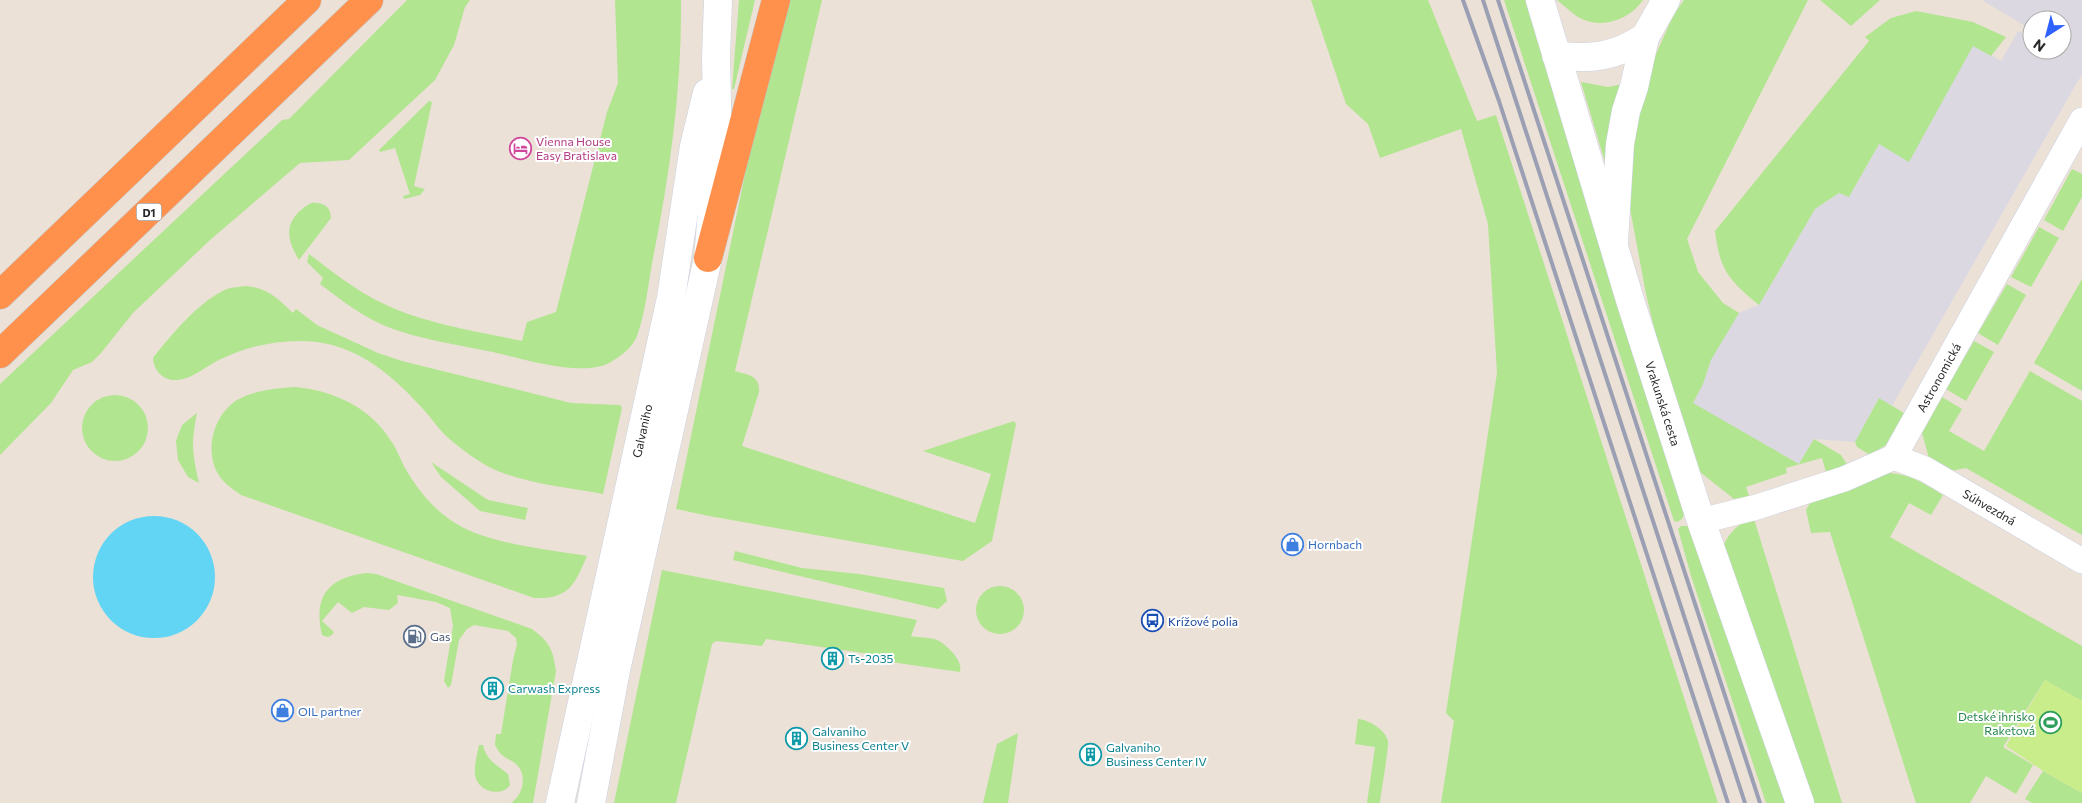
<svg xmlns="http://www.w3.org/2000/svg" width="2082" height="803" font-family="Commissioner,sans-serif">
<rect width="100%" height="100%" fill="#ebe1d7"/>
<!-- industrial -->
<path fill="#dbd8e2" d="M 1982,0 L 2082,0 L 2082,74 L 1892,406 L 1879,398 L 1855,442 L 1814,439 L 1799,464 L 1692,403 L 1703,384 L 1711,360 L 1732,322 L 1739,313 L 1759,305 L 1815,209 L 1839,193 L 1849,197 L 1879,144 L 1966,40 L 2001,61 L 2018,31 L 2032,38 L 2032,50 L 2062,50 L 2062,20 L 2032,20 L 2032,30 Z"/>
<!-- green -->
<path fill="#b1e58f" d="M 407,0 L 470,0 L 465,7 L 454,45 L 435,80 L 349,160 L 300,163 L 210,240 L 133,313 L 101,353 L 92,362 L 73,370 L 51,403 L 0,455 L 0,384 L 282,120 L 289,119 Z
M 615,0 L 681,0 C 682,87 670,173 653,258 C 648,284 646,311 637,336 C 633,347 621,356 611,362 C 584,378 524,359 493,352 C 459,345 416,339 383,325 C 360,315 340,299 320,284 L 323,278 L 307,262 L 309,254 C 333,272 355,290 382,303 C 425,324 476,331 522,341 L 527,322 L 556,312 L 607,112 L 618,83 Z
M 739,0 L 755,0 L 734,89 L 732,89 Z
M 787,0 L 822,0 L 735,371 C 748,375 760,375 759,392 L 742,446 L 975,523 L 991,474 L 923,451 L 1014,421 L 1016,424 L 992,541 L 963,561 L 709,516 L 676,509 L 762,92 Z
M 1311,0 L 1428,0 L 1477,121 L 1496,115 L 1718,803 L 1441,803 L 1454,721 L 1446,713 L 1497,373 L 1488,224 L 1461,129 L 1380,158 L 1368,124 L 1346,104 Z
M 1504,0 L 1525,0 L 1586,202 L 1684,514 L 1682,519 L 1677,522 L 1674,521 Z
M 1557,0 L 1643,0 C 1630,19 1604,29 1582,19 C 1573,15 1565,6 1557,0 Z
M 1684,0 L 1808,0 L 1687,239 L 1698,272 L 1723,303 L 1739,313 L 1711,360 L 1703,384 L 1693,403 L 1799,464 L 1814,439 L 1841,455 L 1848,466 L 1826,472 L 1822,458 L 1786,468 L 1787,473 L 1746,487 L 1749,496 L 1734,499 L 1700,472 L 1665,374 L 1646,294 L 1629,203 L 1636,99 L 1673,16 Z
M 1820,0 L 1880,0 L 1851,26 Z
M 1916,11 L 1973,22 L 2006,37 L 1991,56 L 1973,46 L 1909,162 L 1879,144 L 1849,197 L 1839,193 L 1815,209 L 1759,305 C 1729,280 1720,271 1715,231 L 1869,41 L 1865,37 L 1891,18 Z
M 1581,82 L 1608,87 L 1628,83 L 1608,172 Z
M 429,101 L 432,102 L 414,186 L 425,189 L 420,195 L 404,199 L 403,196 L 410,194 L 395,148 L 380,152 L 379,150 Z
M 2072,169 L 2082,174 L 2082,197 L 2063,231 L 2044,220 Z
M 311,203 C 322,202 331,206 331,218 L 299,260 C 284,236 285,218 311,203 Z
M 2039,227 L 2059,238 L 2031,287 L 2011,277 Z
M 2082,279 L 2082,391 L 2034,363 Z
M 2007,284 L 2026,295 L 1998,345 L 1978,333 Z
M 246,286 C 268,288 277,298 293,313 L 296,309 L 317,325 L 378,353 L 402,361 L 571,403 L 620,405 L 622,408 L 603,494 C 566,487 509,482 479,461 C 468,454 456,445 446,436 C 438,428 431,418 424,410 C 395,378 362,348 317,342 C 285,338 250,345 221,359 C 207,365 193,379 177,380 C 163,381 154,371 153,358 C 171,335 199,301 227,289 C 233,287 240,287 246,286 Z
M 1974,341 L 1994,352 L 1966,401 L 1946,389 Z
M 2030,371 L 2082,401 L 2082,535 L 1966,468 L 1945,472 L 1929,458 L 1922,433 L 1942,397 L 1962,409 L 1949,431 L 1984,451 Z
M 296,387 C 334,391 370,407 391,441 C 397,449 400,459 405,468 C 418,491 438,515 462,527 C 493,544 551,550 587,556 C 574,586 569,599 534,598 L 241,495 C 234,490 225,484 220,477 C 203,453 213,413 239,399 C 257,390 276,388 296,387 Z
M82 428a33 33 0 1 1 66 0a33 33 0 1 1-66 0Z
M 1879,398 L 1904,413 L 1886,445 L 1870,455 L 1857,447 L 1855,442 Z
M 197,413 C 191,444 192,452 199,483 L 188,477 L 178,460 L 176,441 L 182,425 Z
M 431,462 L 488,500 L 528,508 L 525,520 L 480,511 L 441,477 Z
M 1885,473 C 1909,473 1923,483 1943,495 L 1931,515 L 1909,503 L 1890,537 L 2082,646 L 2082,701 L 2045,680 L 2003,747 L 2033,765 L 2016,794 L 1986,776 L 1970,803 L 1916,803 L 1830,532 L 1811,533 L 1806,510 L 1811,501 Z
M 1753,516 L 1842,803 L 1812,803 L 1722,550 C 1727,533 1738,525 1753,516 Z
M 1681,526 L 1688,526 L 1786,803 L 1766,803 L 1691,576 L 1678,529 Z
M 735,551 L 802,568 L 859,574 L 944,588 L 947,601 L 938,609 L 733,560 Z
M 662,570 L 917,620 L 911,636 C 920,638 932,637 939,641 C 949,647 963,661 960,672 L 891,662 L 891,657 L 766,639 L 762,646 L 716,641 L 712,644 L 676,803 L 614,803 Z
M 367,573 L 376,574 L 532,629 C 550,642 553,650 556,671 L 533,803 L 511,803 C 523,795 528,775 516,764 C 512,760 506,759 502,755 C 499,753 497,748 495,745 L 496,734 L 501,734 L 513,660 L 517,644 L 516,638 L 508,631 L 474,625 L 467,629 L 459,640 L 451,685 L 448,688 L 444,681 L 453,626 L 450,608 L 436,602 L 397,595 L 398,603 L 389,610 L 364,607 L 352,613 L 338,602 L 322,621 L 334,632 L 331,636 L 327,637 L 322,635 C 313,597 328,577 367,573 Z
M976 610a24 24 0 1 1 48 0a24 24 0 1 1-48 0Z
M 1358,719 C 1369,720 1385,729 1388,741 C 1389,748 1381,792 1380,803 L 1367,803 L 1375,747 L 1355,744 Z
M 1018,733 L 1008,803 L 983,803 L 997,744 Z
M 479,745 L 483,745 C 486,760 497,765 508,774 L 510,785 C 503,796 483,793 477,781 C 472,771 477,756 479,745 Z
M 2043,771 L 2082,793 L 2082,803 L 2032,803 L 2025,799 Z"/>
<!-- pitch -->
<path fill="#c8ed8a" d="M 2045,680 L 2082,701 L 2082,793 L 2043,771 L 2006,746 Z"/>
<!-- water -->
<path fill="#62d5f4" d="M93 577a61 61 0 1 1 122 0a61 61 0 1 1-122 0Z"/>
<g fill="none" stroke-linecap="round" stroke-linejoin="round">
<defs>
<g id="minor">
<path id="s1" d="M 1894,457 L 1925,469 L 2082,561"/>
<path id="s2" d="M 1701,521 L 1757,507 L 1844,479 L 1894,457 L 2082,120"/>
</g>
<path id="tertiary" d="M 1556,55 C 1591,60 1615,57 1645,37
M 1614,242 L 1620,144 L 1626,111 L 1634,87 L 1645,37 L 1666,0"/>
<g id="secondary">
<path id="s3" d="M 1540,0 L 1630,300 L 1701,521 L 1800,803"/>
<path id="s4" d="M 560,803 L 671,298 L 694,146 L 707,93"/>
<path d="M 591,803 L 616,670 L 708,258 L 718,145 L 716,58 L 718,0"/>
</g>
<path id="motorway" d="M 708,258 L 776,0
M 0,295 L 307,0
M 0,354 L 369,0"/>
</defs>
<!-- minor casing -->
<use href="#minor" stroke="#ccd1e1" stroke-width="26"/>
<!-- tertiary casing -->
<use href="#tertiary" stroke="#ccd1e1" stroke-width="29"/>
<!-- secondary casing -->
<use href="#secondary" stroke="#ccd1e1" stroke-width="29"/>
<!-- motorway casing -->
<use href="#motorway" stroke="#c3c3c3" stroke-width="29"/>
<!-- minor -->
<use href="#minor" stroke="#fff" stroke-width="25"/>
<!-- tertiary -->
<use href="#tertiary" stroke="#fff" stroke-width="28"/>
<!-- secondary -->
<use href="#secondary" stroke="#fff" stroke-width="28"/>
<!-- motorway -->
<use href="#motorway" stroke="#ff914d" stroke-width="28"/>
<!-- rail -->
<path stroke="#9a9fb3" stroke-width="4" d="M 1463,0 L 1499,101 L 1728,803
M 1483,0 L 1745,803
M 1498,0 L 1760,803"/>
</g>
<!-- icons -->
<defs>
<symbol id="hotel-ring" viewBox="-11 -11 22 22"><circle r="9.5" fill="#fff" stroke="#d1479c" stroke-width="1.5"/><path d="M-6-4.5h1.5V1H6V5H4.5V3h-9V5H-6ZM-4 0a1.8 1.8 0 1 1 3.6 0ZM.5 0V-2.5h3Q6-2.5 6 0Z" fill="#d1479c"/></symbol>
<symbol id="shop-ring" viewBox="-11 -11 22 22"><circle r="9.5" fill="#fff" stroke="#3f7fe0" stroke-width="1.5"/><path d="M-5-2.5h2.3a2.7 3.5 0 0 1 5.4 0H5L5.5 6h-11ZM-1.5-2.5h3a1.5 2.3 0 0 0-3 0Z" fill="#3f7fe0"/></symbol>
<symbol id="bus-ring" viewBox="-11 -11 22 22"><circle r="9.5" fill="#fff" stroke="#1a4fb4" stroke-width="1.5"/><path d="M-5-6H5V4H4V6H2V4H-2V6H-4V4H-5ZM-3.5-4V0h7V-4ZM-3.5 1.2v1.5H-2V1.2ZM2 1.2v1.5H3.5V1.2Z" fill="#1a4fb4"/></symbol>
<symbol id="fuel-ring" viewBox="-11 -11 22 22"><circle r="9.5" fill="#fff" stroke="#5c6f8a" stroke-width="1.5"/><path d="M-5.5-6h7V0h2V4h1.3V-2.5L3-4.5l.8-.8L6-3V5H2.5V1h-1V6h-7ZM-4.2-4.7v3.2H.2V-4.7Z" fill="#5c6f8a"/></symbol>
<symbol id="building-ring" viewBox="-11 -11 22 22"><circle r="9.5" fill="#fff" stroke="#0f9aa8" stroke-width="1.5"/><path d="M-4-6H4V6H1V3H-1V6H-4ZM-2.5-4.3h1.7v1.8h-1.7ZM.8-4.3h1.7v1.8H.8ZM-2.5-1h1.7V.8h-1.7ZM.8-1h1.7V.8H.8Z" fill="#0f9aa8"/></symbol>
<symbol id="stadium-ring" viewBox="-11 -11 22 22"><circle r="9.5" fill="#fff" stroke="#2e9e5b" stroke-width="1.5"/><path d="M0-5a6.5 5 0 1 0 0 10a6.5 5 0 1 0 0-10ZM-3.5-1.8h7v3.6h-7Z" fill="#2e9e5b"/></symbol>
</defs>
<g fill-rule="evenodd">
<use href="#hotel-ring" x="508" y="136" width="25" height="25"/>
<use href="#shop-ring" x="1280" y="532" width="25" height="25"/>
<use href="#bus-ring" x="1140" y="608" width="25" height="25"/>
<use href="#fuel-ring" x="402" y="624" width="25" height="25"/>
<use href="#building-ring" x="820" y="646" width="25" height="25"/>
<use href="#building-ring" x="480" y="676" width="25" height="25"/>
<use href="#shop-ring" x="270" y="698" width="25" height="25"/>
<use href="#stadium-ring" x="2038" y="710" width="25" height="25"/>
<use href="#building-ring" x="784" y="726" width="25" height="25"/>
<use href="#building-ring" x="1078" y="742" width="25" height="25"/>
</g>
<g text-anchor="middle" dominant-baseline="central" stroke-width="4" stroke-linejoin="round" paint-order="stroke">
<!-- shield labels -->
<rect fill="#fff" stroke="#686868" stroke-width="1" x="136.5" y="203.5" width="25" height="17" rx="4"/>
<g font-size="11" font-weight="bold" fill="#272727">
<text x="149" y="212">D1</text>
</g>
<!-- hotel labels -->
<g font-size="12" fill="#b23c85" stroke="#fff" text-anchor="start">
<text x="536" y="141">Vienna House<tspan x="536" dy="14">Easy Bratislava</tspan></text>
</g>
<!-- street labels -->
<g font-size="12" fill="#272727" stroke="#fff">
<text stroke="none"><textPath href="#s2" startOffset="295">Astronomická</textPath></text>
<text stroke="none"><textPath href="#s3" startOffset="422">Vrakunská cesta</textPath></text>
<text stroke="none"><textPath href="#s4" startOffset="381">Galvaniho</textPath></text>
<text stroke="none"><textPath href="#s1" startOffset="108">Súhvezdná</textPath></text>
</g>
<!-- shop labels -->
<g font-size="12" fill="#366cbe" stroke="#fff" text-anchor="start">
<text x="1308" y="544">Hornbach</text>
<text x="298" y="711">OIL partner</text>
</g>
<!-- transit labels -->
<g font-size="12" fill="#164399" stroke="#fff" text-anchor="start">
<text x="1168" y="621">Krížové polia</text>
</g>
<!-- service labels -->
<g font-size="12" fill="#4e5e75" stroke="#fff" text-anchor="start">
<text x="430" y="636">Gas</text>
</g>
<!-- culture labels -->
<g font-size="12" fill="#0d838f" stroke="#fff" text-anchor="start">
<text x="848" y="658">Ts-2035</text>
<text x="508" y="688">Carwash Express</text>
<text x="812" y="731">Galvaniho<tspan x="812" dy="14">Business Center V</tspan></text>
<text x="1106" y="747">Galvaniho<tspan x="1106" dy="14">Business Center IV</tspan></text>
</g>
<!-- leisure labels -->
<g font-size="12" fill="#27864d" stroke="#fff" text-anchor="end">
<text x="2035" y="716">Detské ihrisko<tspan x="2035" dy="14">Raketová</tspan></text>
</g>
</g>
<!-- north arrow -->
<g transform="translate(2047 35) rotate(216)"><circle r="24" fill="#ffffff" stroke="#a9a9a9"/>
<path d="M0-4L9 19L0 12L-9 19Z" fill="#2f61ff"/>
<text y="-8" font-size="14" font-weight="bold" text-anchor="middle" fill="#272727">N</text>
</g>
</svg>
